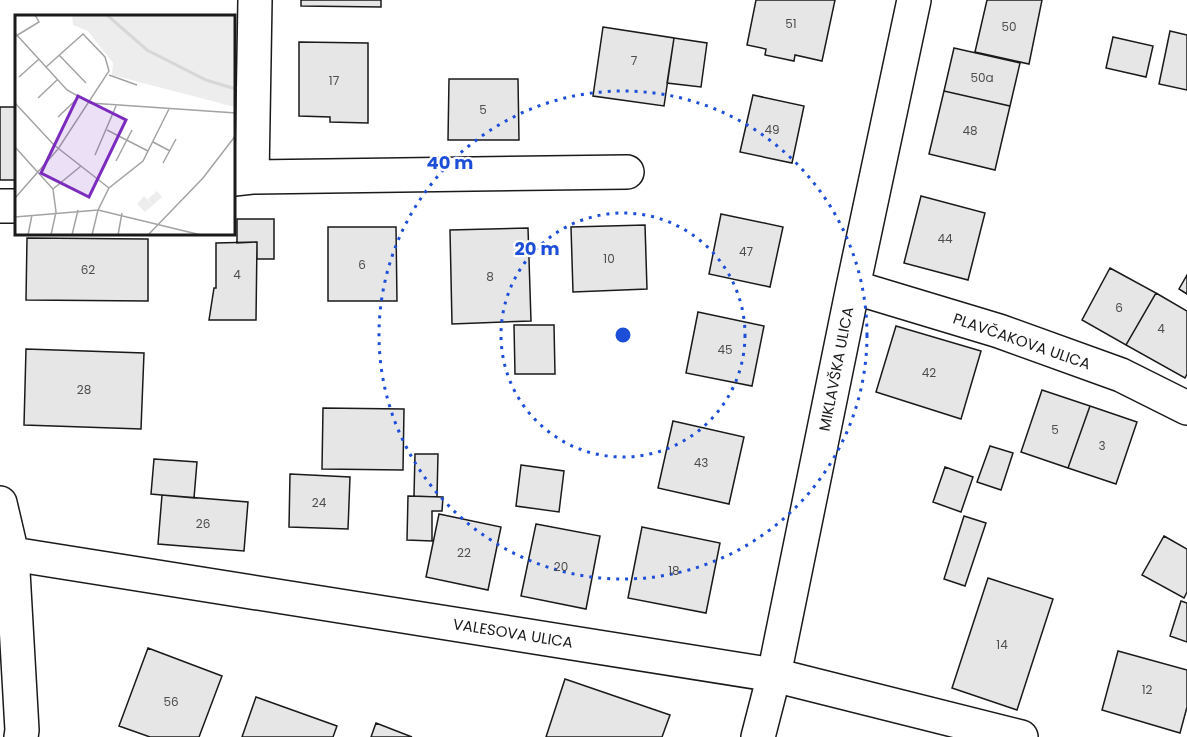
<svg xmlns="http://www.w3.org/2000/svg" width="1187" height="737" font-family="Poppins,sans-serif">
<rect width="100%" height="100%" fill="#fff"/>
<!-- building -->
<path fill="#e6e6e6" stroke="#1a1a1a" stroke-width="1.5" d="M 301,0 L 381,0 L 381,7 L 301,6 Z
M 756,0 L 835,0 L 822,61 L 795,55 L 794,61 L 765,55 L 766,49 L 747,45 Z
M 987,0 L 1042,0 L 1029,64 L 975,52 Z
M 603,27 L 674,38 L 664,106 L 593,96 Z
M 1170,31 L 1187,35 L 1187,90 L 1159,84 Z
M 1113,37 L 1153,46 L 1146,77 L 1106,68 Z
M 674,38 L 707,43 L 701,87 L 667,83 Z
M 299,42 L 368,43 L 368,123 L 330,122 L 330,117 L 299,116 Z
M 954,48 L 1020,63 L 1010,106 L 944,91 Z
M 449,79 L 518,79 L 519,140 L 448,140 Z
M 944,91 L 1010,106 L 995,170 L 929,154 Z
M 753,95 L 804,106 L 792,163 L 740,152 Z
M 0,107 L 16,107 L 16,180 L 0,180 Z
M 921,196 L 985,213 L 968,280 L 904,263 Z
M 721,214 L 783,227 L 770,287 L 709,274 Z
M 237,219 L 274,219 L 274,259 L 257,259 L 257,242 L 237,243 Z
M 645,225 L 647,289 L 573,292 L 571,227 Z
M 328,227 L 396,227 L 397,301 L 328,301 Z
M 528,228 L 531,321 L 452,324 L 450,230 Z
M 27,238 L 148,239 L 148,301 L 26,300 Z
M 257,242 L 256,320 L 209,320 L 214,288 L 216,288 L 216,243 Z
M 1110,268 L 1156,293 L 1126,345 L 1082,320 Z
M 1187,275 L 1187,294 L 1179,289 Z
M 1156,293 L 1187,311 L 1187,374 L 1185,378 L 1126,345 Z
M 698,312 L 764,326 L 752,386 L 686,373 Z
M 514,325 L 554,325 L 555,374 L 515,374 Z
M 896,326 L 981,351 L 961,419 L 876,392 Z
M 26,349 L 144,353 L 141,429 L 24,425 Z
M 1042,390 L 1090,406 L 1068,468 L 1021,452 Z
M 1090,406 L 1137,422 L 1116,484 L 1068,468 Z
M 323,408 L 404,409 L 403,470 L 322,469 Z
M 673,421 L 744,437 L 729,504 L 658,488 Z
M 990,446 L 1013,453 L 1001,490 L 977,482 Z
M 415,454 L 438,454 L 437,497 L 414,496 Z
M 154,459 L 197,462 L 194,498 L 151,494 Z
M 521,465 L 564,471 L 559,512 L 516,506 Z
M 945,467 L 973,477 L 961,512 L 933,502 Z
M 290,474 L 350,477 L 348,529 L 289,527 Z
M 162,495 L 248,502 L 244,551 L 158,544 Z
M 408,496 L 443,497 L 442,511 L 432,511 L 432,541 L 407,540 Z
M 439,514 L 501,527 L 488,590 L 426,577 Z
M 964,516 L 986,523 L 965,586 L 944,579 Z
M 536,524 L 600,536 L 586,609 L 521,596 Z
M 642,527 L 720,543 L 706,613 L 628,598 Z
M 1164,536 L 1187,549 L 1187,592 L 1184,598 L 1142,575 Z
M 988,578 L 1053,599 L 1017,710 L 952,688 Z
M 1181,601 L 1187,603 L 1187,642 L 1170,636 Z
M 148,648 L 222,676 L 199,737 L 150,737 L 119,726 Z
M 1118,651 L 1187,670 L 1187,707 L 1180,733 L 1102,710 Z
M 565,679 L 670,715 L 662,737 L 546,737 Z
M 256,697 L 337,726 L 333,737 L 242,737 Z
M 376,723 L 412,737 L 371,737 Z"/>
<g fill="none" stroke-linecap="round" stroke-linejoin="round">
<defs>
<path id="minor" d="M 252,177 L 255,0
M 234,179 L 252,177 L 627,172
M 0,206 L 16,206
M 853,287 L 999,331 L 1121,375 L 1187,408
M 0,503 L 12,554 L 22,730 L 21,737
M 0,552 L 774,675 L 1021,737
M 758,737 L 774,675 L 853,287 L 914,0"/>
</defs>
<!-- minor casing -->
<use href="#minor" stroke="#1a1a1a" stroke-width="36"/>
<!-- minor -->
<use href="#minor" stroke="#fff" stroke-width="33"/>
</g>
<!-- distance rings -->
<g fill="none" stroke="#1d4ed8" stroke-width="3" stroke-dasharray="3 6">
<circle cx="623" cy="335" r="122"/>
<circle cx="623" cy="335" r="244"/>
</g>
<g text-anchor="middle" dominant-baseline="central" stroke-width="4.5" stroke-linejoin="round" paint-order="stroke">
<!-- number labels -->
<g font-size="12" fill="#4d4d4d">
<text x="791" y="23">51</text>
<text x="1009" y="26">50</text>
<text x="634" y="60">7</text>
<text x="982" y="77">50a</text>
<text x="334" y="80">17</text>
<text x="483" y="109">5</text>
<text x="772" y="129">49</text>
<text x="970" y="130">48</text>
<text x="945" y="238">44</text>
<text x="746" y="251">47</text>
<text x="609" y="258">10</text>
<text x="362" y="264">6</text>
<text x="88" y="269">62</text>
<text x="237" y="274">4</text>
<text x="490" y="276">8</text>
<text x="1119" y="307">6</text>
<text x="1161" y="328">4</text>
<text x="725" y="349">45</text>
<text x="929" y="372">42</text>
<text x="84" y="389">28</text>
<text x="1055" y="429">5</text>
<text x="1102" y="445">3</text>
<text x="701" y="462">43</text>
<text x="319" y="502">24</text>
<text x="203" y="523">26</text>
<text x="464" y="552">22</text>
<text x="561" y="566">20</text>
<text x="674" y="570">18</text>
<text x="1002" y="644">14</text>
<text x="1147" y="689">12</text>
<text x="171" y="701">56</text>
</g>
<!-- street labels -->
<g font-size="15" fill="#1a1a1a" stroke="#fff">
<text transform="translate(1022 341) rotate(19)">PLAVČAKOVA ULICA</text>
<text transform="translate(836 369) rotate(-79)">MIKLAVŠKA ULICA</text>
<text transform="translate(513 633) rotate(9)">VALESOVA ULICA</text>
</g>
</g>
<!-- overview -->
<g transform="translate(15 15)">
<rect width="220" height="220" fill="#fff"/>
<path d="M 57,0 L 220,0 L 220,92 L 97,60 L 98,48 L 73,16 L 58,10 ZM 142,176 L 147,182 L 130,197 L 122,189 L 129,181 L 137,189 L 133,184 Z" fill="#ededed"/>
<path fill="none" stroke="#d7d7d7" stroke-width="3" d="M 92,0 L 132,35 L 191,65 L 221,74"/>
<path fill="none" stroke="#a3a3a3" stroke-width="1.5" d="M 0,18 L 52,75 L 75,88 L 221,98M 1,21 L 24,7 L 20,0M 44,40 L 71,68M 94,60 L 122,70M 4,62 L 24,44M 23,83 L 43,64M 0,88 L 39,130 L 94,173M 43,102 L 63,83M 92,115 L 133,136M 138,127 L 155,136M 0,132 L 38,174 L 41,197 L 36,220M 80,140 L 101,91M 101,146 L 117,115M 148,148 L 161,124M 38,174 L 66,151M 0,183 L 43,134 L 94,56 L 90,42 L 68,19 L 31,52M 0,202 L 83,195 L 186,220M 13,220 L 17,200M 57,220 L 63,195M 77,220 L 83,195 L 94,173 L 128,146 L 154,94M 103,220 L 107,198M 133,220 L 188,163 L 221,120"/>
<path fill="#7b2cbf" fill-opacity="0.15" stroke="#7b2cbf" stroke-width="3" d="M 63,81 L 111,105 L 74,182 L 26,158 Z"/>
<rect width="220" height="220" fill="none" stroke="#1a1a1a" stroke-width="3"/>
</g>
<circle cx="623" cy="335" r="9" fill="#1d4ed8" stroke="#fff" stroke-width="3"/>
<g font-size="18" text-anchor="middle" font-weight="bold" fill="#1d4ed8" stroke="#fff" stroke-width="4.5" stroke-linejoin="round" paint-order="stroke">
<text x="450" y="169">40 m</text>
<text x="537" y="255">20 m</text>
</g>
</svg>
